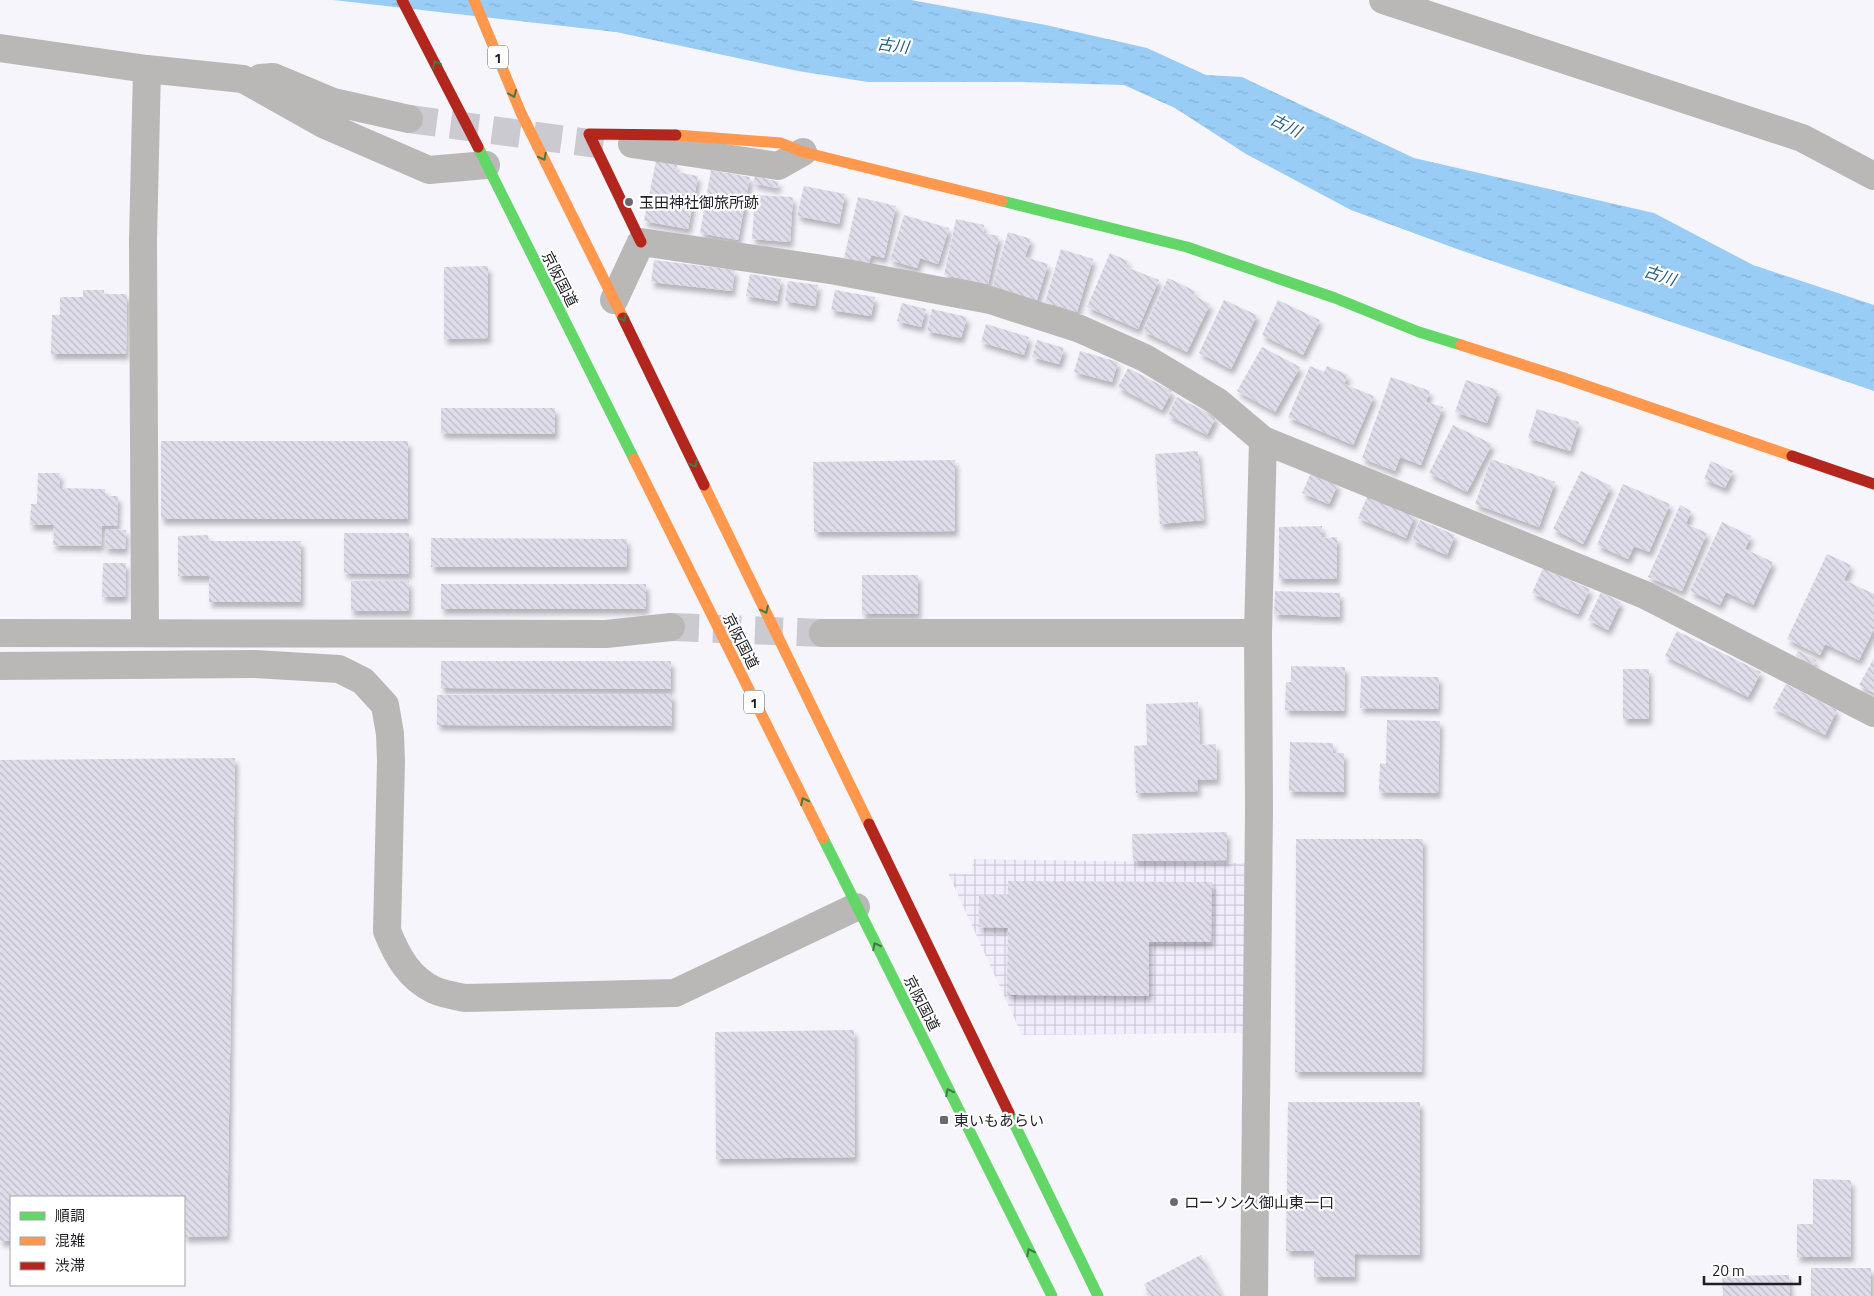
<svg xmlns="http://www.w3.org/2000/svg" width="1874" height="1296" font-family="'Titillium Web','Noto Sans JP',sans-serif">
<defs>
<pattern id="industrial-grid" width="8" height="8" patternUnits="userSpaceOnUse" patternTransform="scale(1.25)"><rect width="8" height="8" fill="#f1edfd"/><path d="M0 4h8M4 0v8" fill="none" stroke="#cecbd9"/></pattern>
<pattern id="water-ripples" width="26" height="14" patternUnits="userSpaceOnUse" patternTransform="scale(1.25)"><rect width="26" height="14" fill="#99cdf6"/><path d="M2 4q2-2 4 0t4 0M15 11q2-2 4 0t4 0" fill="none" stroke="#83b0d3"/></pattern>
<pattern id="building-back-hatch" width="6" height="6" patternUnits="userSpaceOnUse" patternTransform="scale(1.25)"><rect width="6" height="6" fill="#e0ddea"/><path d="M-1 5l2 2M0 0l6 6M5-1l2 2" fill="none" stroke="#c0bdc9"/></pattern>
<filter id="shadow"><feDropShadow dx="3" dy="5.5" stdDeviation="2.5" flood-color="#0004"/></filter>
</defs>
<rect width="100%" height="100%" fill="#f6f5fc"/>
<!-- industrial -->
<path fill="url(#industrial-grid)" d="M 973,859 L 1245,863 L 1243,1033 L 1022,1035 L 948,873 L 972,874 Z"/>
<!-- water -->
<path fill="url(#water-ripples)" d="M 333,0 L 911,0 L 1046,25 L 1147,48 L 1206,75 L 1242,77 L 1414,158 L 1654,213 L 1753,265 L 1874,305 L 1874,391 L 1457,249 L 1351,210 L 1246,154 L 1175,108 L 1124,85 L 1022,82 L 868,82 L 798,71 L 616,32 Z"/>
<!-- building -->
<path fill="url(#building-back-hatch)" filter="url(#shadow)" d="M 656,161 L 677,165 L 676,172 L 698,176 L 688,229 L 644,221 Z
M 711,170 L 750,177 L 738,240 L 700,233 Z
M 755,176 L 779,182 L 777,188 L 753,183 Z
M 804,186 L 845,194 L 839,224 L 797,216 Z
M 755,195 L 793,197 L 790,242 L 752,239 Z
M 858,197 L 896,206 L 884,258 L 871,255 L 869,264 L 844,258 Z
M 904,215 L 949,228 L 938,264 L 920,258 L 917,268 L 890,260 Z
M 956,219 L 984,225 L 983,233 L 999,236 L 988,284 L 944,275 Z
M 1008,232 L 1031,239 L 1025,257 L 1048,264 L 1037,300 L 992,288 Z
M 1061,249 L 1093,259 L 1077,312 L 1045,302 Z
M 1110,253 L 1128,261 L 1126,267 L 1159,280 L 1138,329 L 1087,307 Z
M 654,260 L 735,270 L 732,291 L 651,282 Z
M 488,266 L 488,338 L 444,339 L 444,267 Z
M 750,274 L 781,279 L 777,301 L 746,296 Z
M 1168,278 L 1195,291 L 1193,295 L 1210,304 L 1187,352 L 1143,331 Z
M 788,281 L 818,285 L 815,306 L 785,301 Z
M 83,290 L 104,290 L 104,294 L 127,294 L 126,354 L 51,354 L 52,315 L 60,315 L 60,297 L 83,297 Z
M 835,290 L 875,297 L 871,316 L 831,310 Z
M 1224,300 L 1257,315 L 1231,369 L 1199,353 Z
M 1278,300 L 1320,320 L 1303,355 L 1262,335 Z
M 902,303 L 926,309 L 921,327 L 897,321 Z
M 932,309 L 967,317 L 961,338 L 927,331 Z
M 986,324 L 1029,337 L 1024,355 L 981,342 Z
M 1037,340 L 1064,348 L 1059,364 L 1032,357 Z
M 1262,347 L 1300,367 L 1275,412 L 1237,391 Z
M 1080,351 L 1118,362 L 1112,382 L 1074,372 Z
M 1310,366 L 1324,372 L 1327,366 L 1348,375 L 1344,384 L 1374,396 L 1353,445 L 1288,417 Z
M 1128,368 L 1172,391 L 1162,410 L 1118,387 Z
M 1391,377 L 1430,391 L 1426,402 L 1443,407 L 1421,465 L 1400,457 L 1395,471 L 1362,458 Z
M 1466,380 L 1498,390 L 1487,423 L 1455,412 Z
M 1177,397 L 1216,417 L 1207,435 L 1168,415 Z
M 441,408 L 555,408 L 555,434 L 441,433 Z
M 1537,409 L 1579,422 L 1570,451 L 1528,438 Z
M 1453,425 L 1492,444 L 1467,492 L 1429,473 Z
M 161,441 L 408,441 L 408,519 L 161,519 Z
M 1198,451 L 1204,520 L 1160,524 L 1155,454 Z
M 1491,459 L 1555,482 L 1539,527 L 1475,504 Z
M 955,460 L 955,531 L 814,532 L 813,462 Z
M 1711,461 L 1733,471 L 1725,488 L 1704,479 Z
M 1581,471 L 1611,486 L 1583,544 L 1553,529 Z
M 38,473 L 60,473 L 59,488 L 105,489 L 105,496 L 118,496 L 117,526 L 102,526 L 101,546 L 53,545 L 54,525 L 30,525 L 31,504 L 37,504 Z
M 1311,473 L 1338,484 L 1329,504 L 1302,493 Z
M 1623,484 L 1670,504 L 1649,552 L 1634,546 L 1628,559 L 1597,545 Z
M 1368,495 L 1415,515 L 1406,538 L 1358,518 Z
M 1680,505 L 1691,511 L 1686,524 L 1707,533 L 1682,591 L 1648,577 Z
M 1420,520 L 1455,535 L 1447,555 L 1412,540 Z
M 1722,522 L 1751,536 L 1745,549 L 1773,562 L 1753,605 L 1726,592 L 1720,605 L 1690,591 Z
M 1322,526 L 1322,538 L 1337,537 L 1337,579 L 1279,579 L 1279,527 Z
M 106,529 L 126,530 L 125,549 L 105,548 Z
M 344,533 L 409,533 L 409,574 L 344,573 Z
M 208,535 L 209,541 L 301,541 L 301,602 L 209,602 L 209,576 L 178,576 L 178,536 Z
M 431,538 L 627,539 L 627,567 L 431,567 Z
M 1827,554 L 1851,565 L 1844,580 L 1874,594 L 1874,629 L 1859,660 L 1825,644 L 1820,655 L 1787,639 Z
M 103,563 L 126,563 L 125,597 L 102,597 Z
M 1543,568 L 1590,589 L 1578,614 L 1532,593 Z
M 862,575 L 918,575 L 918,614 L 862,614 Z
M 351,581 L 409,581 L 409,611 L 351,611 Z
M 441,584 L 646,584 L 646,609 L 441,609 Z
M 1275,591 L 1340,593 L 1340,617 L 1274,614 Z
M 1601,592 L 1621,602 L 1608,630 L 1588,620 Z
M 1677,631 L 1761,672 L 1748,697 L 1665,656 Z
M 1798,651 L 1816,660 L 1814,665 L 1796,656 Z
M 1874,658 L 1874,693 L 1859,685 Z
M 441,661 L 671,661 L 671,689 L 441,688 Z
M 1291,666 L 1345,667 L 1344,711 L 1285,710 L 1286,682 L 1291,682 Z
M 1623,669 L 1649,669 L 1649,719 L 1623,719 Z
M 1361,676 L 1439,677 L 1438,709 L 1360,708 Z
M 1786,684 L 1837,710 L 1825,735 L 1773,708 Z
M 672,694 L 672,726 L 437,725 L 437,695 Z
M 1198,702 L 1200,745 L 1216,744 L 1217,779 L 1197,780 L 1198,791 L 1136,793 L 1134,746 L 1147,745 L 1146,704 Z
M 1387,720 L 1440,721 L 1438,793 L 1379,792 L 1380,763 L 1386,764 Z
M 1290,742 L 1333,743 L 1333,753 L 1344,753 L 1344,792 L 1289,791 Z
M 235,758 L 227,1236 L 184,1237 L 184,1197 L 11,1197 L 11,1241 L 0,1241 L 0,760 Z
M 1227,832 L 1227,860 L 1133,861 L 1132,834 Z
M 1296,839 L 1423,839 L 1422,1072 L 1295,1072 Z
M 1008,881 L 1212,882 L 1211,942 L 1149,942 L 1149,996 L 1007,995 L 1008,928 L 979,927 L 979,895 L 1008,895 Z
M 854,1030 L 855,1157 L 716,1159 L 715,1032 Z
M 1288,1102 L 1420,1102 L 1420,1255 L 1355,1254 L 1355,1277 L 1314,1277 L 1314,1251 L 1286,1251 Z
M 1813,1179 L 1851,1180 L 1851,1257 L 1797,1257 L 1797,1224 L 1813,1224 Z
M 1201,1255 L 1222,1296 L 1150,1296 L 1144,1284 Z
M 1811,1268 L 1871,1268 L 1871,1296 L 1811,1296 Z
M 1789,1275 L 1790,1296 L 1723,1296 L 1722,1276 Z"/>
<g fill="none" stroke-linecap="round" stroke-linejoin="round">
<!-- street-tunnel -->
<path stroke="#cbcad1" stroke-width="28" stroke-dasharray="28 14" stroke-linecap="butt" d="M 409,119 L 604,145
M 671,627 L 823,633"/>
<!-- street -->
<path stroke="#bab8b6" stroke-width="28" d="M 1383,0 L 1802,138 L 1874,176
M 0,48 L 147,69 L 243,79 L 325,125 L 429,170 L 486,165
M 260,78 L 273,77 L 333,102 L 409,119
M 632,144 L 778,166 L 803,152
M 614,300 L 641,242 L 836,271 L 990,300 L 1080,329 L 1145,358 L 1218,402 L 1263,440 L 1645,595 L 1874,713
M 0,633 L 606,634 L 671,627
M 145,633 L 143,241 L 147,69
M 823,633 L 1258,633
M 0,666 L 255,664 L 339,669 L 363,681 L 385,705 L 390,734 L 391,761 L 387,931 C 397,956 409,978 434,990 C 443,994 455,996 465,998 L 675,993 L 856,907
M 1254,1296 L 1259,810 L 1258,633 L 1263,440"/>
<!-- fast -->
<path stroke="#63d668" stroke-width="11" d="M 478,147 L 634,459
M 1002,201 L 1187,247 L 1335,298 L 1419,332 L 1461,345
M 823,838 L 1052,1296
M 1009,1113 L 1098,1296"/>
<!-- slow -->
<path stroke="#ff974d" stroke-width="11" d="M 474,0 L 521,113 L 623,318
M 676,135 L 781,143 L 803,152 L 1002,201
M 1461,345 L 1561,377 L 1792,456
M 634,459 L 823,838
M 704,485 L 869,824"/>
<!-- jam -->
<path stroke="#b3261e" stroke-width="11" d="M 402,0 L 478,147
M 641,242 L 589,134 L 676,135
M 623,318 L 704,485
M 1792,456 L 1874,484
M 869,824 L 1009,1113"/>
</g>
<!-- one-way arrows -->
<defs><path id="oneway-chevron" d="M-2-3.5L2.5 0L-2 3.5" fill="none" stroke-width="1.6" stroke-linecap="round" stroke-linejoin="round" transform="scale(1.25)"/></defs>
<g stroke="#417a46">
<use href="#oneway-chevron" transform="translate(436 64) rotate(-117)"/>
<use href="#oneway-chevron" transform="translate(513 94) rotate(68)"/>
<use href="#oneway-chevron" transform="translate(543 157) rotate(63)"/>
<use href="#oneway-chevron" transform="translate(623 318) rotate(64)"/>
<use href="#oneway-chevron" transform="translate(694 464) rotate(64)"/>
<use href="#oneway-chevron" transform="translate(765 610) rotate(64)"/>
<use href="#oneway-chevron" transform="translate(804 801) rotate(-117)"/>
<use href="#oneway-chevron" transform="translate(876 946) rotate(-117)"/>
<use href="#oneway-chevron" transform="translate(949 1092) rotate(-117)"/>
<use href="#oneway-chevron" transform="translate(1030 1252) rotate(-117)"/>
</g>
<!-- markers -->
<g fill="#6a6970" stroke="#fff" stroke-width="2">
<circle cx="629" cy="202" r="5"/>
<rect x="939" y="1115" width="10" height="10" rx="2.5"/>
<circle cx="1174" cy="1202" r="5"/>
</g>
<g text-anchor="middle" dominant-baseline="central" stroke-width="4.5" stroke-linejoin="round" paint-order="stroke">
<!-- shield labels -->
<g fill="#fff" stroke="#626166" stroke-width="1">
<rect x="488" y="45.5" width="20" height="23" rx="4"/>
<rect x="744" y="690.5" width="20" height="23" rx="4"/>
</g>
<g font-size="14" font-weight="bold" fill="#1f1d25">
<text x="498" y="57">1</text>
<text x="754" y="702">1</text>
</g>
<!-- poi labels -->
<g font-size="15" fill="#1f1d25" stroke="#fff" text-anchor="start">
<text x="639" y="202">玉田神社御旅所跡</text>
<text x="954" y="1120">東いもあらい</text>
<text x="1184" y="1202">ローソン久御山東一口</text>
</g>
<!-- street labels -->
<g font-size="15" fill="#1f1d25" stroke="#fff">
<text transform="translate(560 279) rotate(63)">京阪国道</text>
<text transform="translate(741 641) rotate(63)">京阪国道</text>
<text transform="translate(922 1003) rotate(63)">京阪国道</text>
</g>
<!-- water labels -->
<g font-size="16" font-style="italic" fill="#265d82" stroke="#fff">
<text transform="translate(893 45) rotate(7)">古川</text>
<text transform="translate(1286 125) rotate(27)">古川</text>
<text transform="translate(1660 275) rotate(18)">古川</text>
</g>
</g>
<!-- legend -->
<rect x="10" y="1196" width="175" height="90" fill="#ffffff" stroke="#a5a5a8"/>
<rect x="20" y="1212" width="25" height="8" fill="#63d668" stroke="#a5a5a8"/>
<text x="55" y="1221" font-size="15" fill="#1f1d25">順調</text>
<rect x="20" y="1237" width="25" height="8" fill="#ff974d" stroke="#a5a5a8"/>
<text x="55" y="1246" font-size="15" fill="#1f1d25">混雑</text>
<rect x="20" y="1262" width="25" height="8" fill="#b3261e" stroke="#a5a5a8"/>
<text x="55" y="1271" font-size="15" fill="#1f1d25">渋滞</text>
<!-- scale -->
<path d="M1704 1276v8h96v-8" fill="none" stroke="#1f1d25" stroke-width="2.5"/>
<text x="1712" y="1276" font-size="15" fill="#1f1d25" stroke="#ffffff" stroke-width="4" paint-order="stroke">20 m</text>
</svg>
